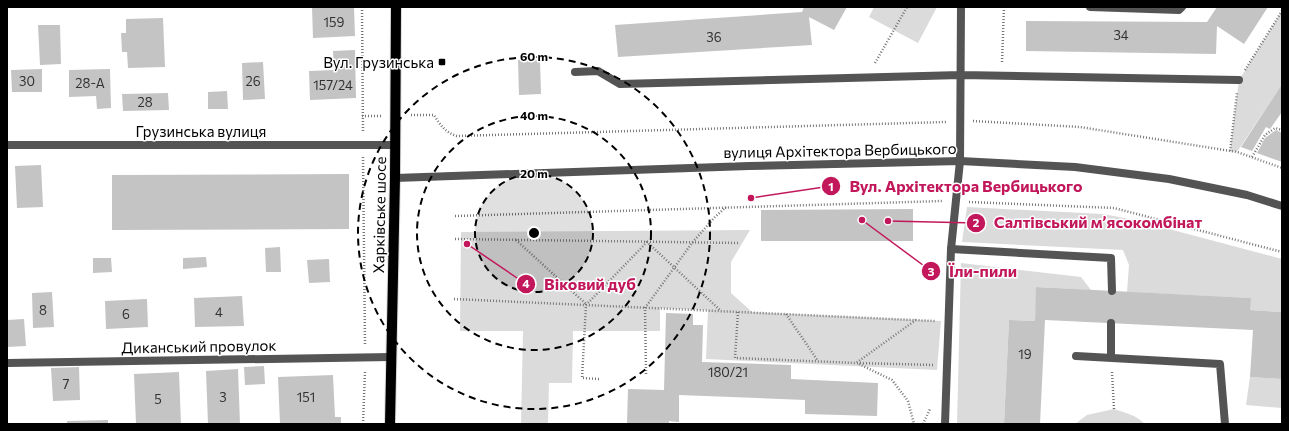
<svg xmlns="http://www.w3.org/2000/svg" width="1289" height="431" font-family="Commissioner,sans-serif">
<rect width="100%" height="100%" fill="#fff"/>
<!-- green -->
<path fill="#dbdbdb" d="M 874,7 L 937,7 L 918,43 L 869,17 Z
M 1282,11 L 1282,84 L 1237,152 L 1230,151 L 1239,80 Z
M 967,207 L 1103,214 L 1135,220 L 1282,259 L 1282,312 L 1250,310 L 1250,298 L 1127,292 L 1129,265 L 1123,250 L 962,242 Z
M 750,230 L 731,262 L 731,293 L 752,312 L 941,321 L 937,370 L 706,359 L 708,310 L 660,308 L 660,331 L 573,331 L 572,383 L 549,383 L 548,424 L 521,424 L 523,331 L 460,331 L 461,232 Z
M 961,263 L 1081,277 L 1091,290 L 1037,287 L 1035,321 L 1009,320 L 1004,424 L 957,424 Z
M 1250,377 L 1282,379 L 1282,408 L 1246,405 Z
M 1114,409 C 1126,413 1136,415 1145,424 L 1075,424 L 1087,415 Z"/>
<!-- building -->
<path fill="#c4c4c4" d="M 312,7 L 354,7 L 355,36 L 313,38 Z
M 804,7 L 847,7 L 834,30 L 809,17 L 812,45 L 618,57 L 615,25 L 802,12 Z
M 1217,7 L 1268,7 L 1244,44 L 1217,26 L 1216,54 L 1026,51 L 1026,21 L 1207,22 Z
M 163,18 L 165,67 L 128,68 L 127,52 L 122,52 L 121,33 L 126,33 L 126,19 Z
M 38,25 L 60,25 L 61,64 L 40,65 Z
M 355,50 L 356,98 L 310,100 L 309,71 L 334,70 L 333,51 Z
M 518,60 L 540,60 L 541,94 L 519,95 Z
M 263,62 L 265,99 L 243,100 L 242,63 Z
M 42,69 L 42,92 L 12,92 L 11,70 Z
M 110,69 L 111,108 L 97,109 L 96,96 L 69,97 L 69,70 Z
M 1282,84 L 1282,112 L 1270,129 L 1266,127 L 1252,151 L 1241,147 Z
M 227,91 L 228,109 L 208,109 L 208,92 Z
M 168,93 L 169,110 L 123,111 L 122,94 Z
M 1276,130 L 1282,133 L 1282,162 L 1257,153 L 1265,138 Z
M 41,165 L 43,207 L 17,208 L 15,166 Z
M 349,174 L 349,229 L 112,230 L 112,175 Z
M 913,209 L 913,241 L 761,241 L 761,210 Z
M 280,247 L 281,272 L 266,272 L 265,248 Z
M 206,257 L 207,267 L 183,269 L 183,258 Z
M 93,258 L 111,258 L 112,272 L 93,273 Z
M 329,259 L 330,282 L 309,283 L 307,260 Z
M 1036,287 L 1251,298 L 1250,310 L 1282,312 L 1282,379 L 1250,377 L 1253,330 L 1045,320 L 1040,424 L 1004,424 L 1009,320 L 1035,321 Z
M 52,292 L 54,327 L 33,328 L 32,293 Z
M 242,296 L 244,326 L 195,327 L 194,298 Z
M 147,299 L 148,327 L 106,329 L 105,301 Z
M 666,313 L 693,314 L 693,325 L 703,325 L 702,362 L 791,365 L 791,379 L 878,383 L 877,416 L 805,414 L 805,400 L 679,395 L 679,422 L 669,421 L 669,424 L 627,424 L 628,389 L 664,390 Z
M 24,319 L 26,346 L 7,347 L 7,320 Z
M 264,366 L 265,384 L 245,385 L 244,367 Z
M 79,367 L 80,400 L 53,401 L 51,368 Z
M 238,369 L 240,424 L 208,424 L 206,371 Z
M 179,372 L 181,424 L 136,424 L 134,374 Z
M 333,375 L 335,417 L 341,417 L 341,424 L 280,424 L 278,377 Z
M 108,420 L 108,424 L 67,424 L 67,421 Z"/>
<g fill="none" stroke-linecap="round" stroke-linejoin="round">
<defs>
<path id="primary" d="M 390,424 L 395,178 L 396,7"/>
</defs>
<!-- primary casing -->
<use href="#primary" stroke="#dbdbdb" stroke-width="12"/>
<!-- path -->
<path stroke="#767676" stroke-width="2.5" stroke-dasharray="1 2" stroke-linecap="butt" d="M 362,7 L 363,132
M 1002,62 L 1004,7
M 875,63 L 907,7
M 1245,70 L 1282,11
M 411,115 L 434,115 C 440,125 446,133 457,136 L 946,122
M 362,116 L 382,116
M 973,121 L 1080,127 L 1237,152 L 1282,168
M 1230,151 L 1237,93
M 363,157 L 365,344
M 1252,157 L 1265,135 L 1275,128 L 1282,130
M 969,202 L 1114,208 L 1282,252
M 455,216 L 942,201
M 455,239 L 740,243
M 516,240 L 586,304
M 454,299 L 935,321
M 738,312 L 735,358 L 856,363 L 916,320
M 786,314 L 818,361
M 857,363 L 934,365
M 859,364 L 892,380 L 908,401 L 914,424
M 1112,372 L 1114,409
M 646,374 L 645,308 L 692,243 L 715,217 L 726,207
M 599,379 L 582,378 L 586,305 L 647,242 L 721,311
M 363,424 L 365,371
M 923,424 L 930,409"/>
<!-- service -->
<path stroke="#545454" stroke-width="8" d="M 1090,7 L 1179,10 L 1182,7
M 575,72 L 598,71 L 620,84 L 961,75 L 1239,80
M 960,161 L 961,7
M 951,249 L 1111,258 L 1112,291
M 1076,356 L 1220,364 L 1225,424
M 1111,357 L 1111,323"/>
<!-- minor -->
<path stroke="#545454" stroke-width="8" d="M 7,145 L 395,145
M 7,363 L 391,357
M 945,424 L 951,249 L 960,161"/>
<!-- tertiary -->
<path stroke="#545454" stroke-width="8" d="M 395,178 L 749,166 L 960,161 L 1075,167 L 1169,179 L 1247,195 L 1282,206"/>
<!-- primary -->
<use href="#primary" stroke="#000" stroke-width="10"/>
</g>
<!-- distance rings -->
<circle cx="534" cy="233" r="59" fill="#000" fill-opacity=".12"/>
<g fill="none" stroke="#000" stroke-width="2" stroke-dasharray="7 5">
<circle cx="534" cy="233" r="59"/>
<circle cx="534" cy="233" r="117"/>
<circle cx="534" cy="233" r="176"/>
</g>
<!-- markers -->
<rect fill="#000" stroke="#fff" stroke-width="1.5" x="438" y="58" width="8" height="8" rx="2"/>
<g text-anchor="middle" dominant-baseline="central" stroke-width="3" stroke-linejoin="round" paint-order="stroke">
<!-- number labels -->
<g font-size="13" fill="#313131">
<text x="334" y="22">159</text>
<text x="1121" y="35">34</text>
<text x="714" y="37">36</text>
<text x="27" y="81">30</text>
<text x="253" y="81">26</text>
<text x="90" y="83">28-А</text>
<text x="333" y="85">157/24</text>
<text x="145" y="102">28</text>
<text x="43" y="310">8</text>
<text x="219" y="312">4</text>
<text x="126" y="314">6</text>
<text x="1025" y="354">19</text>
<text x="728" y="372">180/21</text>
<text x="66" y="384">7</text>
<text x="223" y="397">3</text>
<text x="306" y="397">151</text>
<text x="158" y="399">5</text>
</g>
<!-- poi labels -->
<g font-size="15" fill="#000" stroke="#fff" text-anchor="end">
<text x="434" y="62">Вул. Грузинська</text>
</g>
<!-- street labels -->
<g font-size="15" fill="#000" stroke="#fff">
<text x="201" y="131">Грузинська вулиця</text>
<text transform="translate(840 150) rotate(-1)">вулиця Архітектора Вербицького</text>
<text transform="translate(379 215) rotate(-89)">Харківське шосе</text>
<text transform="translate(199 346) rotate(-1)">Диканський провулок</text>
</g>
</g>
<circle cx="534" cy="233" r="6" fill="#000" stroke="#fff" stroke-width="2"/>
<g font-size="12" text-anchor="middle" font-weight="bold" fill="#000" stroke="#fff" stroke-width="3" stroke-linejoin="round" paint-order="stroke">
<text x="534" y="61">60 m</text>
<text x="534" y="120">40 m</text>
<text x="534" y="178">20 m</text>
</g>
<!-- callouts -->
<path fill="none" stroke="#c2185b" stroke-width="1.5" d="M751 198L831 186M888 221L976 223M862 220L931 271M467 244L526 284"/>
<g fill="#c2185b" stroke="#fff" stroke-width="1.5">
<circle cx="751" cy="198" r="4"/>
<circle cx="888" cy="221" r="4"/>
<circle cx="862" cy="220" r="4"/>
<circle cx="467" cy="244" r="4"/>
<circle cx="831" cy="186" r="10"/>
<circle cx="976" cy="223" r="10"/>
<circle cx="931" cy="271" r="10"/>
<circle cx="526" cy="284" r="10"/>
</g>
<g font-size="12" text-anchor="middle" font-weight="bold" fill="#fff">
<text x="831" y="191">1</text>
<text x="976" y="227">2</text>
<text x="931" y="276">3</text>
<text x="526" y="288">4</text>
</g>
<g font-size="16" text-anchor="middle" font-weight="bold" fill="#c2185b" stroke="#fff" stroke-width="3" stroke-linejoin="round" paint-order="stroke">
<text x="966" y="192">Вул. Архітектора Вербицького</text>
<text x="1098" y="228">Салтівський м’ясокомбінат</text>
<text x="983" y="277">Їли-пили</text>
<text x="590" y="290">Віковий дуб</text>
</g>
<!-- border -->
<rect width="1289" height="431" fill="none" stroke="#000000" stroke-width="16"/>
</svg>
